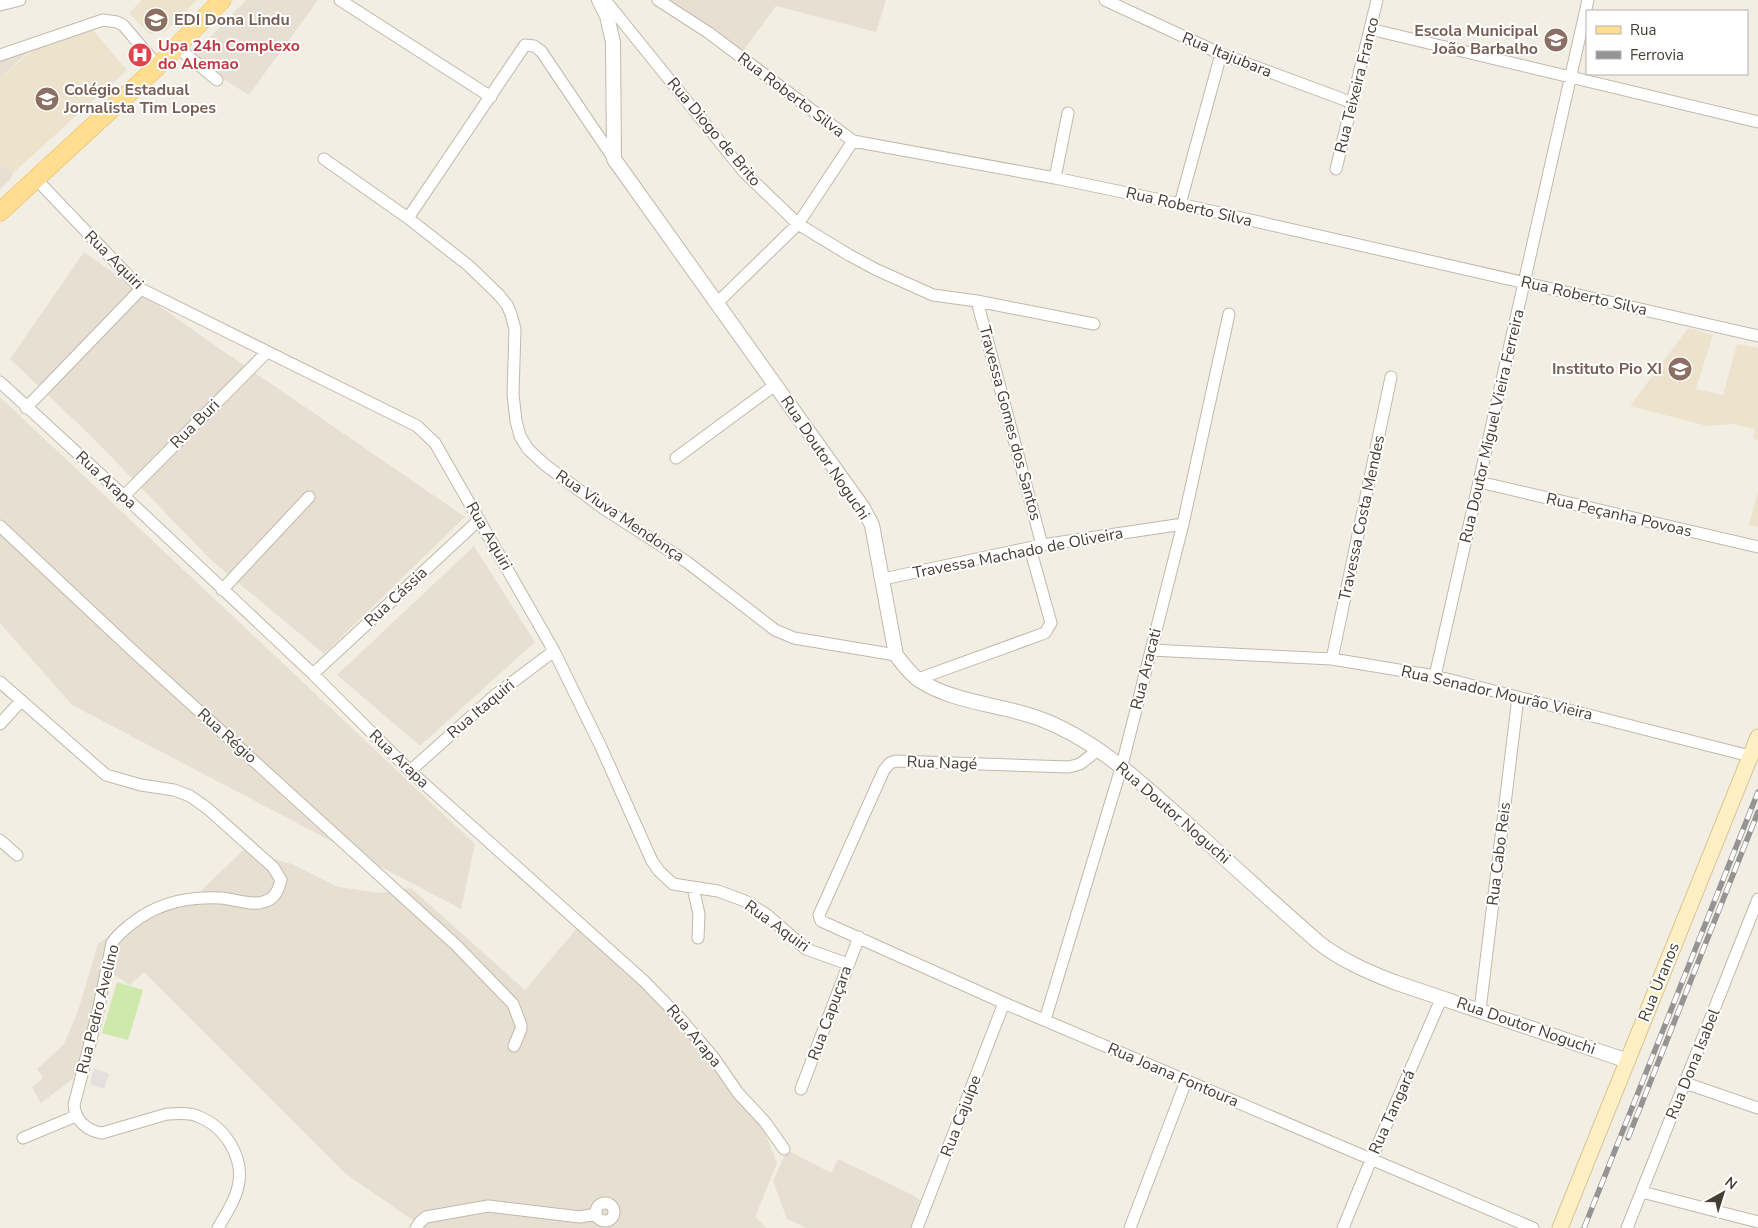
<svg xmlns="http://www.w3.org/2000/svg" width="1758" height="1228" font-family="'Nunito Sans',sans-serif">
<rect width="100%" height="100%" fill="#f3eee4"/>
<!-- residential -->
<path fill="#e7e0d2" d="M 246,0 L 318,0 L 249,95 L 190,58 Z
M 669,0 L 886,0 L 876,32 L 776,6 L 741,54 L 719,32 Z
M 32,49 L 0,78 L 0,61 Z
M 5,164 L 13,173 L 10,180 L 0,189 L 0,168 Z
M 84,252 L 200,335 L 465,517 L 324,654 L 211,560 L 92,437 L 10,359 Z
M 0,397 L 475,844 L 461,909 L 72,705 L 0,623 Z
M 474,546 L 535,642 L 420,746 L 337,675 Z
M 243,850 L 292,864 L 338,887 L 381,893 L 411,888 L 525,990 L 578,927 L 651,992 L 757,1112 L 777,1163 L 755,1217 L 767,1228 L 424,1228 L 346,1174 L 144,972 L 130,985 L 110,973 L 73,1079 L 41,1103 L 32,1087 L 43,1078 L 37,1069 L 64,1044 L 78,1011 L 98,944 L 125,925 L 194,898 Z
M 787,1150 L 831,1173 L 838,1159 L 913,1195 L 923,1202 L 910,1228 L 806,1228 L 787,1219 L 773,1181 Z"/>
<!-- education -->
<path fill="#ede3cd" d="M 142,0 L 197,0 L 166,31 L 149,34 L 129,13 Z
M 92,29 L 127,70 L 13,173 L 5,164 L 0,168 L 0,78 L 34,49 Z
M 1688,328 L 1713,335 L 1696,389 L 1723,395 L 1737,344 L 1758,348 L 1758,440 L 1753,439 L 1755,429 L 1732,424 L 1707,426 L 1630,406 Z
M 1758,490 L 1758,527 L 1749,525 Z"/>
<!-- green -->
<path fill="#cee9ab" d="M 117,982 L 143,990 L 128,1040 L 102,1033 Z"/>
<!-- parking -->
<path fill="#e3e0dd" d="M 94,1068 L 109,1074 L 104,1089 L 90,1084 Z"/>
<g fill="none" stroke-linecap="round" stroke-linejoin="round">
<defs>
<path id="minor" d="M 340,0 L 491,97
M 605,0 L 744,172 L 798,224 L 849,255 L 877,270 L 933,295 L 977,301 L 1094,324
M 658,0 L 709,33 L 853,141 L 1055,178 L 1180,204 L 1758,336
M 1105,0 L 1221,54 L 1353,103
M 0,5 L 20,0
M 1370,29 L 1758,122
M 177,47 L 217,80
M 0,55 L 103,20 L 117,22 L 123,25 L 158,66
M 324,159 L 408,218 L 469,266 L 499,295 L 507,305 L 511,314 L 515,329 L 513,394 L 516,421 L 520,436 L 528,449 L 544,464 L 603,508 L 687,562 L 775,630 L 794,638 L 896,655
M 1336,169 L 1377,0
M 1055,178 L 1068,113
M 37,180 L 141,289 L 417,426 L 435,443 L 554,651 L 601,747 L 652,861 L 659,871 L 673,884 L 718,891 L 745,901 L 767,915 L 806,949 L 848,964
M 1180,204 L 1221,54
M 408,218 L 525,45 L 534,46 L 541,51 L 614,159
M 977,301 L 1042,545
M 717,303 L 798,224 L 853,141
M 0,382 L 124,496 L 313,674 L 410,771 L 644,981 L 679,1017 L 714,1058 L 738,1093 L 765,1122 L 784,1149
M 26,408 L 141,289
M 676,458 L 775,385
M 1479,482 L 1758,547
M 124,496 L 267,352
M 0,526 L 132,650 L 456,945 L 513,1004 L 521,1025 L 521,1029 L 514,1046
M 883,579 L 1042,545 L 1183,524
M 222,590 L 309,497
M 1151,650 L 1332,659 L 1435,676 L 1750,756
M 1332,659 L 1391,377
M 313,674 L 479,520
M 1435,676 L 1588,0
M 918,679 L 1045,633 L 1051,623 L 1030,548
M 0,682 L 106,775 L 141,785 L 174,790 L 190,796 L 207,808 L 273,867 L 281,880 C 278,891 275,899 263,902 C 251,906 234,899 221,898 C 188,896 157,903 131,924 C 124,930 117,935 112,943 L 97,1016 L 74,1105 C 75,1120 87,1131 102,1133 L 167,1114 C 177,1114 188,1112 197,1116 C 225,1126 245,1158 238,1187 C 235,1202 225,1215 218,1228
M 0,724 L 21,701
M 1098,750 L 1080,764 L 1069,767 L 896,761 L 890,763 L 884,770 L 819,915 L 821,921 L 1004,1003 L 1533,1228
M 410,771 L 494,696 L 554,651
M 0,840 L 17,855
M 693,888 L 699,914 L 698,938
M 1480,1010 L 1518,697
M 1045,1020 L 1122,765 L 1183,524 L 1229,314
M 1685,1083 L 1758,1108
M 801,1089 L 859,937
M 23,1138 L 76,1116
M 1642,1192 L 1758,1222
M596 1212a9 9 0 1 1 18 0a9 9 0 1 1-18 0Z
M 416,1228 L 420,1222 L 426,1217 L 488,1206 L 580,1217 L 596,1214
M 917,1228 L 1004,1003
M 1130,1228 L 1186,1081
M 1343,1228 L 1371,1160 L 1442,997
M 1627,1228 L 1758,899"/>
<path id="tertiary" d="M 599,0 L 607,16 L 613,42 L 614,159 L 863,508 L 872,525 L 896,655 C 903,664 909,673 919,680 C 954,703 999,704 1038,718 C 1099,740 1146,788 1194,830 C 1235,868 1276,905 1318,942 C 1341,960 1366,971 1394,982 L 1628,1061"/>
<path id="secondary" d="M 1560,1228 L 1758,737"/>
<path id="primary" d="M 0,212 L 158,66 L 222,0"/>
</defs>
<!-- minor casing -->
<use href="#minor" stroke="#c1b9a9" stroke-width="13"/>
<!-- tertiary casing -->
<use href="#tertiary" stroke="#c1b9a9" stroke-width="16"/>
<!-- secondary casing -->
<use href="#secondary" stroke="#d8c494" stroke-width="17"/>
<!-- primary casing -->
<use href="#primary" stroke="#e8bc5d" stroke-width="19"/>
<!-- minor -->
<use href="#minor" stroke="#fff" stroke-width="11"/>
<!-- tertiary -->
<use href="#tertiary" stroke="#fff" stroke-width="14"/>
<!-- secondary -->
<use href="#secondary" stroke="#ffefc2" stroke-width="15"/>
<!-- primary -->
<use href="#primary" stroke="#ffde91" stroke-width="18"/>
<defs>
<path id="rail" d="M 1628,1138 L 1758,812
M 1584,1228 L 1758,792"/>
</defs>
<!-- rail casing -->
<use href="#rail" stroke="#949494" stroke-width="5.5"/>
<!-- rail -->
<use href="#rail" stroke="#fff" stroke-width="4" stroke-dasharray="11" stroke-linecap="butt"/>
</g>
<!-- icons -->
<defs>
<symbol id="school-disc" viewBox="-11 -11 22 22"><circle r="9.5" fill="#8d6e63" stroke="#fff"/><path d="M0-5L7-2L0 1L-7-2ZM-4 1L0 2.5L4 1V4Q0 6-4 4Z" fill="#fff"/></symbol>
<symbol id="hospital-disc" viewBox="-11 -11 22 22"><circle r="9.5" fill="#e0444e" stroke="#fff"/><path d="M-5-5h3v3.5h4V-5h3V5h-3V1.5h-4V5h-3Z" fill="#fff"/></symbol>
</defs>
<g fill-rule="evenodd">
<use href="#school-disc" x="142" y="6" width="28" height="28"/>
<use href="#school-disc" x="1542" y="26" width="28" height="28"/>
<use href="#hospital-disc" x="126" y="41" width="28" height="28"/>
<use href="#school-disc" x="33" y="85" width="28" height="28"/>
<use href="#school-disc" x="1666" y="355" width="28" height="28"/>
</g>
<g text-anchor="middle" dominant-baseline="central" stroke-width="4" stroke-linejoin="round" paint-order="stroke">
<!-- education labels -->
<g font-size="16" font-weight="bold" fill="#785e54" stroke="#fff" text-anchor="start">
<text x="174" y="20">EDI Dona Lindu</text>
<text x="1538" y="31" text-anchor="end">Escola Municipal<tspan x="1538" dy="18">João Barbalho</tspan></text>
<text x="64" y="90">Colégio Estadual<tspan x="64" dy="18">Jornalista Tim Lopes</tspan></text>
<text x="1662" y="369" text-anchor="end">Instituto Pio XI</text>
</g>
<!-- health labels -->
<g font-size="16" font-weight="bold" fill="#be3a42" stroke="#fff" text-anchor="start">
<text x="158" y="46">Upa 24h Complexo<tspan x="158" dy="18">do Alemao</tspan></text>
</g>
<!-- street labels -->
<g font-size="16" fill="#453e34" stroke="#fff">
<text transform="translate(1227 55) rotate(22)">Rua Itajubara</text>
<text transform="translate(1357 85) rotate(-76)">Rua Teixeira Franco</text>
<text transform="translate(791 95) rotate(37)">Rua Roberto Silva</text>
<text transform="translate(714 132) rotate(50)">Rua Diogo de Brito</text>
<text transform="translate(1189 207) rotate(13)">Rua Roberto Silva</text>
<text transform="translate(114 260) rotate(45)">Rua Aquiri</text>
<text transform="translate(1584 296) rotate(13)">Rua Roberto Silva</text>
<text transform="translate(1010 423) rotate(75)">Travessa Gomes dos Santos</text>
<text transform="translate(195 424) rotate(-45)">Rua Buri</text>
<text transform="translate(1492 426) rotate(-77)">Rua Doutor Miguel Vieira Ferreira</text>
<text transform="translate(825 458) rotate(56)">Rua Doutor Noguchi</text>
<text transform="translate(106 480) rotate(43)">Rua Arapa</text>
<text transform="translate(1619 515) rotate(13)">Rua Peçanha Povoas</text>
<text transform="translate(620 516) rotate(34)">Rua Viuva Mendonça</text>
<text transform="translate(1362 518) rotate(-78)">Travessa Costa Mendes</text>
<text transform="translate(489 536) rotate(60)">Rua Aquiri</text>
<text transform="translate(1018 553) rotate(-11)">Travessa Machado de Oliveira</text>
<text transform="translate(396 597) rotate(-43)">Rua Cássia</text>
<text transform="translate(1146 669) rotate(-76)">Rua Aracati</text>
<text transform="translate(1497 693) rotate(13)">Rua Senador Mourão Vieira</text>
<text transform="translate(481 709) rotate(-40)">Rua Itaquiri</text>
<text transform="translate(227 736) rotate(42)">Rua Régio</text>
<text transform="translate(399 759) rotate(44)">Rua Arapa</text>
<text transform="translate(942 763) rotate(2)">Rua Nagé</text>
<text transform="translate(1173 813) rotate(41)">Rua Doutor Noguchi</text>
<text transform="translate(1499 854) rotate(-83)">Rua Cabo Reis</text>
<text transform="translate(777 926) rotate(36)">Rua Aquiri</text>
<text transform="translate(1659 982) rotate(-68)">Rua Uranos</text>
<text transform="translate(98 1009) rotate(-76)">Rua Pedro Avelino</text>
<text transform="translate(830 1013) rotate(-70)">Rua Capuçara</text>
<text transform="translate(1526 1026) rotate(19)">Rua Doutor Noguchi</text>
<text transform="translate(694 1036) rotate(50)">Rua Arapa</text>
<text transform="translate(1693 1064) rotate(-68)">Rua Dona Isabel</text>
<text transform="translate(1173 1075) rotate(23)">Rua Joana Fontoura</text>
<text transform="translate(1392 1112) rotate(-66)">Rua Tangará</text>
<text transform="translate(961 1116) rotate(-69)">Rua Cajuípe</text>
</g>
</g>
<!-- legend -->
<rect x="1586" y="10" width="162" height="65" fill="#ffffff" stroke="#b5b2ae"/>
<rect x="1596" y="26" width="25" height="8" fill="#ffde91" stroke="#b5b2ae"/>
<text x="1630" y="35" font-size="15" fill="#453e34">Rua</text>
<rect x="1596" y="51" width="25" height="8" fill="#949494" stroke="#b5b2ae"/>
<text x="1630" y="60" font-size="15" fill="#453e34">Ferrovia</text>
<!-- north arrow -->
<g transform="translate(1723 1193) rotate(39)" stroke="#ffffff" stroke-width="4" paint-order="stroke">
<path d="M0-4L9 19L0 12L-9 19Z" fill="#453e34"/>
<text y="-8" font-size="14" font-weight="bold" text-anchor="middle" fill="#453e34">N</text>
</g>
</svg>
